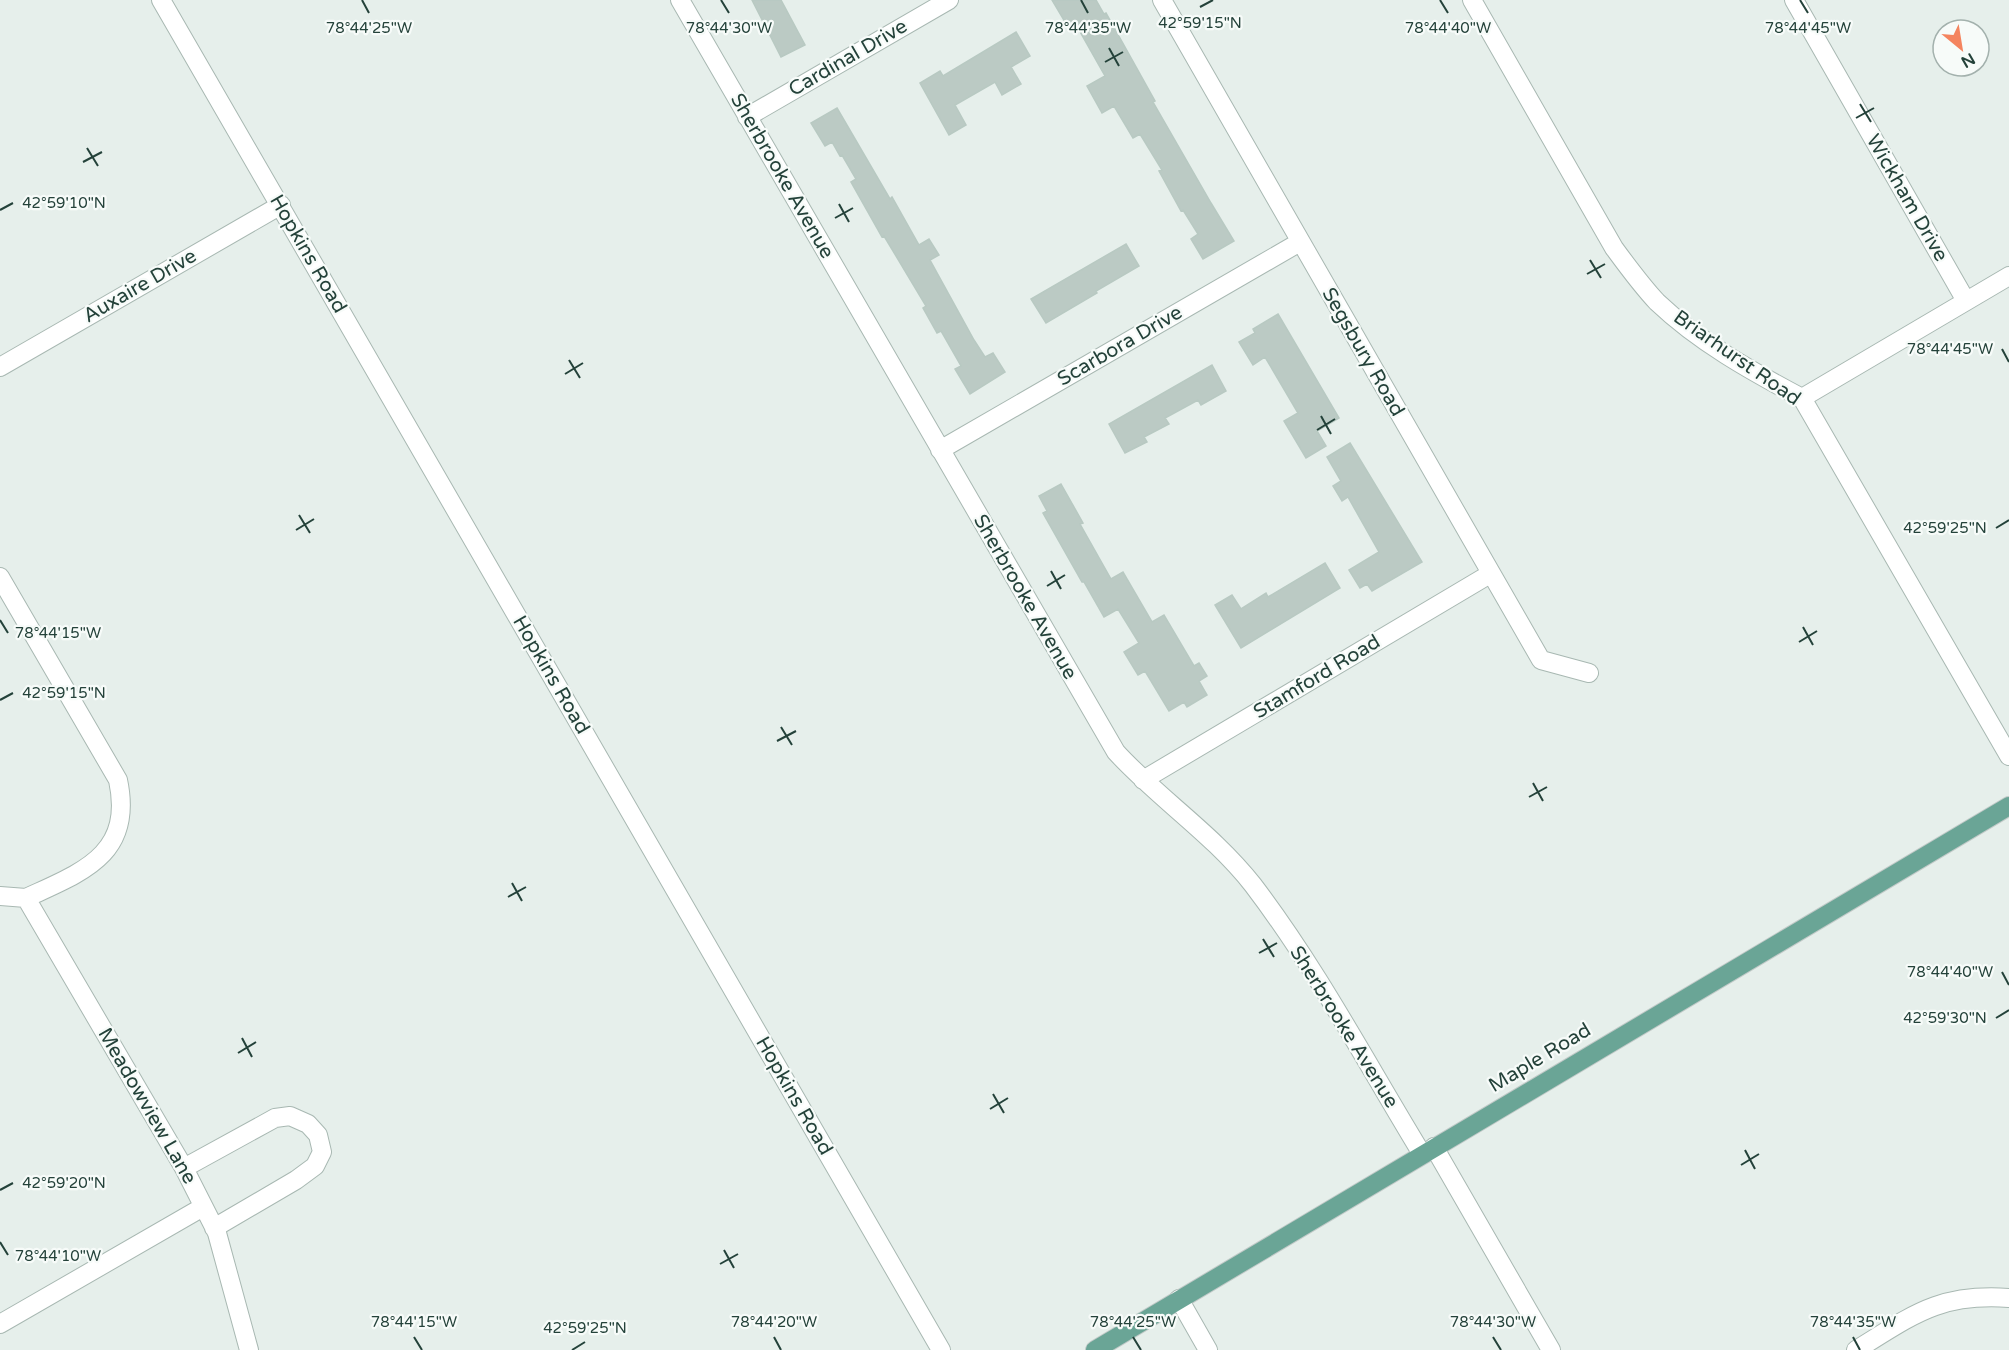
<svg xmlns="http://www.w3.org/2000/svg" width="2009" height="1350" font-family="'Varela Round',sans-serif">
<rect width="100%" height="100%" fill="#e6efeb"/>
<!-- building -->
<path fill="#bbcac4" stroke="#b8c9c2" stroke-width="1.5" d="M 752,0 L 781,0 L 805,45 L 781,57 Z
M 1052,0 L 1096,0 L 1104,14 L 1106,13 L 1155,101 L 1153,102 L 1211,203 L 1234,241 L 1203,259 L 1191,239 L 1198,234 L 1183,210 L 1181,211 L 1159,171 L 1162,170 L 1140,134 L 1133,138 L 1114,106 L 1102,113 L 1087,86 L 1105,76 L 1075,23 L 1068,27 Z
M 1016,32 L 1030,56 L 1011,67 L 1021,84 L 1002,95 L 995,82 L 955,105 L 966,125 L 949,135 L 920,83 L 940,71 L 943,76 Z
M 837,108 L 890,199 L 892,197 L 919,245 L 929,239 L 939,255 L 930,260 L 974,340 L 985,357 L 993,353 L 1005,372 L 970,394 L 955,369 L 961,366 L 941,331 L 937,333 L 923,308 L 926,306 L 884,236 L 882,237 L 851,182 L 856,179 L 842,155 L 840,156 L 832,142 L 825,146 L 811,123 Z
M 1126,244 L 1139,266 L 1096,291 L 1097,293 L 1046,323 L 1031,299 Z
M 1278,314 L 1339,418 L 1317,431 L 1326,446 L 1306,458 L 1284,421 L 1298,413 L 1265,357 L 1253,365 L 1239,342 L 1255,333 L 1253,329 Z
M 1212,365 L 1226,391 L 1201,405 L 1198,400 L 1165,418 L 1169,424 L 1144,437 L 1147,442 L 1125,453 L 1109,424 Z
M 1350,443 L 1422,562 L 1372,591 L 1367,584 L 1360,588 L 1349,570 L 1379,552 L 1348,497 L 1342,501 L 1333,486 L 1341,481 L 1327,457 Z
M 1061,484 L 1083,523 L 1080,524 L 1111,579 L 1123,572 L 1152,622 L 1164,615 L 1194,666 L 1199,663 L 1207,676 L 1199,681 L 1207,695 L 1187,707 L 1184,702 L 1169,711 L 1145,671 L 1138,675 L 1124,652 L 1139,643 L 1118,609 L 1104,617 L 1084,582 L 1082,582 L 1043,513 L 1047,511 L 1039,496 Z
M 1325,563 L 1340,588 L 1241,648 L 1215,605 L 1232,595 L 1241,609 L 1266,593 L 1268,597 Z"/>
<g fill="none" stroke-linecap="round" stroke-linejoin="round">
<defs>
<path id="minor" d="M 161,0 L 941,1350
M 680,0 L 1116,752 C 1159,799 1213,834 1253,885 C 1317,969 1367,1064 1422,1154
M 1162,0 L 1541,660 L 1589,673
M 1472,0 L 1614,248 C 1628,267 1641,285 1657,302 C 1699,342 1751,371 1802,398 L 2009,756
M 1794,0 L 1966,301
M 747,117 L 949,0
M 0,367 L 281,205
M 1802,398 L 2009,276
M 940,450 L 1300,242
M 0,577 L 118,780 C 134,855 82,872 26,898
M 1143,780 L 1490,574
M 0,896 L 26,898
M 26,898 L 184,1168 L 217,1233 L 249,1350
M 1434,1147 L 1551,1350
M 184,1168 L 275,1118 L 290,1116 L 308,1124 L 318,1135 L 322,1152 L 315,1166 L 296,1180 L 214,1228
M 1179,1299 L 1208,1350
M 0,1324 L 203,1207
M 1856,1350 C 1913,1315 1939,1293 2009,1298"/>
<path id="major" d="M 1095,1350 L 2009,806"/>
</defs>
<!-- minor casing -->
<use href="#minor" stroke="#a8b8b2" stroke-width="20"/>
<!-- major casing -->
<use href="#major" stroke="#c2cac8" stroke-width="20"/>
<!-- minor -->
<use href="#minor" stroke="#fff" stroke-width="18"/>
<!-- major -->
<use href="#major" stroke="#6aa596" stroke-width="18"/>
</g>
<!-- ticks -->
<path fill="none" stroke="#24423a" stroke-width="2" d="M 362,0 L 369,13M 721,0 L 729,13M 1081,0 L 1088,13M 1440,0 L 1448,13M 1800,0 L 1808,13M 1200,7 L 1213,0M 1109,48 L 1119,66M 1105,62 L 1123,52M 1860,104 L 1871,122M 1856,118 L 1874,108M 87,148 L 98,166M 83,162 L 102,152M 839,204 L 849,222M 0,210 L 13,203M 835,218 L 853,208M 1590,260 L 1601,278M 1587,274 L 1605,264M 2002,349 L 2009,362M 569,360 L 580,378M 565,374 L 583,363M 1321,416 L 1331,434M 1317,430 L 1335,419M 299,515 L 310,533M 1996,528 L 2009,520M 296,530 L 314,519M 1051,571 L 1061,589M 1047,586 L 1065,575M 0,620 L 8,633M 1803,627 L 1813,645M 1799,642 L 1817,631M 0,700 L 13,693M 781,727 L 792,745M 777,741 L 796,731M 1533,783 L 1543,801M 1529,797 L 1547,787M 512,883 L 522,901M 508,897 L 526,887M 1263,939 L 1274,957M 1259,953 L 1277,943M 2002,972 L 2009,985M 1996,1018 L 2009,1010M 242,1038 L 252,1057M 238,1053 L 256,1042M 993,1094 L 1004,1113M 990,1109 L 1008,1098M 1745,1150 L 1755,1169M 1741,1165 L 1759,1154M 0,1190 L 13,1183M 0,1242 L 8,1255M 724,1250 L 734,1268M 720,1264 L 738,1254M 414,1337 L 422,1350M 774,1337 L 781,1350M 1133,1337 L 1141,1350M 1493,1337 L 1501,1350M 1853,1337 L 1860,1350M 572,1350 L 585,1342"/>
<g text-anchor="middle" dominant-baseline="central" stroke-width="4.5" stroke-linejoin="round" paint-order="stroke">
<!-- street labels -->
<g font-size="20" fill="#24423a" stroke="#f7fbf9">
<text transform="translate(848 58) rotate(-30)">Cardinal Drive</text>
<text transform="translate(782 176) rotate(60)">Sherbrooke Avenue</text>
<text transform="translate(1907 198) rotate(60)">Wickham Drive</text>
<text transform="translate(308 254) rotate(60)">Hopkins Road</text>
<text transform="translate(140 286) rotate(-30)">Auxaire Drive</text>
<text transform="translate(1120 346) rotate(-30)">Scarbora Drive</text>
<text transform="translate(1363 352) rotate(60)">Segsbury Road</text>
<text transform="translate(1737 358) rotate(35)">Briarhurst Road</text>
<text transform="translate(1025 597) rotate(60)">Sherbrooke Avenue</text>
<text transform="translate(551 675) rotate(60)">Hopkins Road</text>
<text transform="translate(1317 677) rotate(-31)">Stamford Road</text>
<text transform="translate(1344 1027) rotate(58)">Sherbrooke Avenue</text>
<text transform="translate(1540 1058) rotate(-31)">Maple Road</text>
<text transform="translate(794 1096) rotate(60)">Hopkins Road</text>
<text transform="translate(147 1106) rotate(60)">Meadowview Lane</text>
</g>
</g>
<g font-size="15" text-anchor="middle" fill="#24423a" stroke="#f7fbf9" stroke-width="4.5" stroke-linejoin="round" paint-order="stroke">
<text x="1200" y="28">42°59'15"N</text>
<text x="729" y="33">78°44'30"W</text>
<text x="369" y="33">78°44'25"W</text>
<text x="1088" y="33">78°44'35"W</text>
<text x="1448" y="33">78°44'40"W</text>
<text x="1808" y="33">78°44'45"W</text>
<text x="64" y="208">42°59'10"N</text>
<text x="1950" y="354">78°44'45"W</text>
<text x="1945" y="533">42°59'25"N</text>
<text x="58" y="638">78°44'15"W</text>
<text x="64" y="698">42°59'15"N</text>
<text x="1950" y="977">78°44'40"W</text>
<text x="1945" y="1023">42°59'30"N</text>
<text x="64" y="1188">42°59'20"N</text>
<text x="58" y="1261">78°44'10"W</text>
<text x="414" y="1327">78°44'15"W</text>
<text x="774" y="1327">78°44'20"W</text>
<text x="1133" y="1327">78°44'25"W</text>
<text x="1493" y="1327">78°44'30"W</text>
<text x="1853" y="1327">78°44'35"W</text>
<text x="585" y="1333">42°59'25"N</text>
</g>
<!-- north arrow -->
<g transform="translate(1961 48) rotate(150)"><circle r="28" fill="#f7fbf9" stroke="#a3b1ad" stroke-width="1.5"/>
<path d="M0-4.5L10 22L0 15L-10 22Z" fill="#f4845f"/>
<text y="-9" font-size="16" font-weight="bold" text-anchor="middle" fill="#24423a">N</text>
</g>
</svg>
